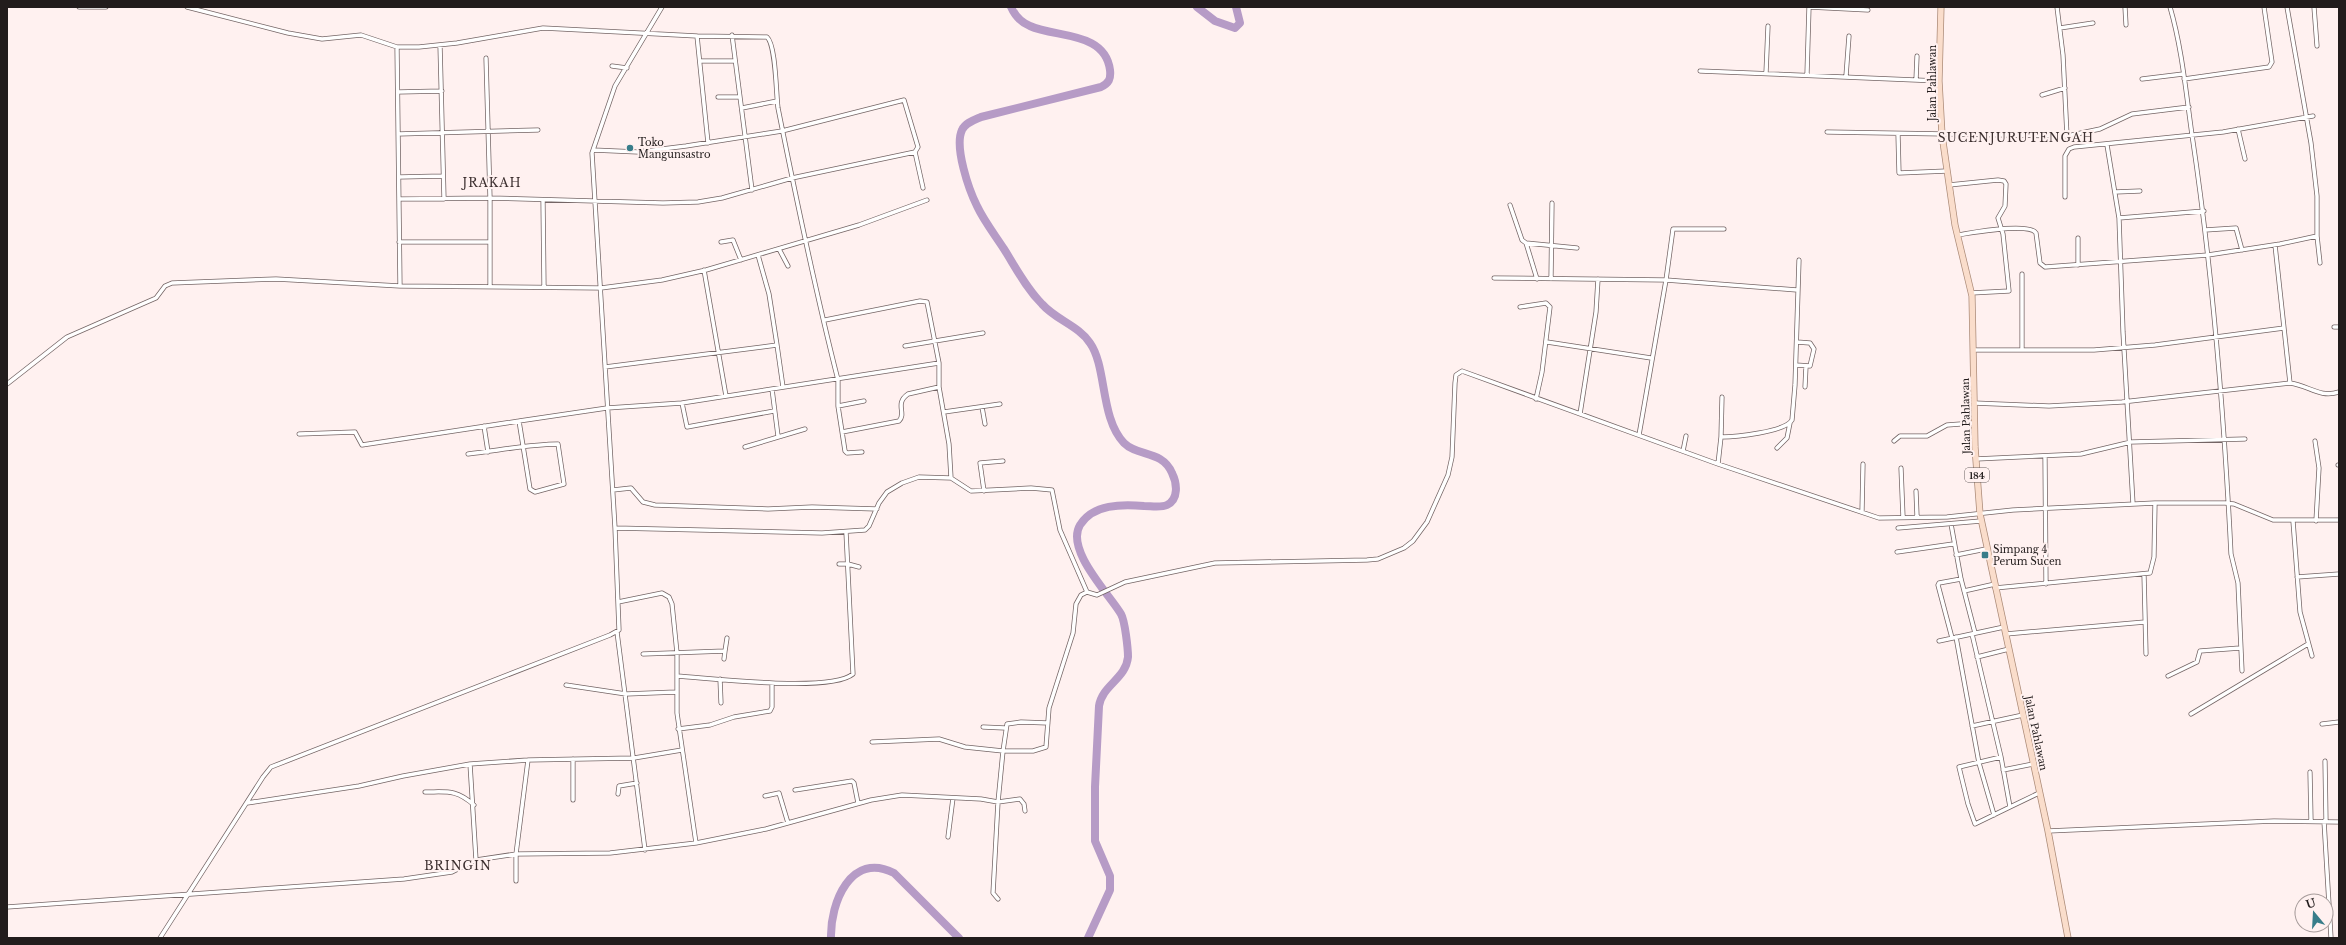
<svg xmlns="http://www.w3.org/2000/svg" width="2346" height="945" font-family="'Libre Baskerville',serif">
<rect width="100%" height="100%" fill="#fff1f0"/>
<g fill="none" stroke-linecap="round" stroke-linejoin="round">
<!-- river -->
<path stroke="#b69bc6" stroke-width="8" d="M 1011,7 C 1015,16 1020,22 1030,26 C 1056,38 1105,31 1110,70 C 1111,79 1109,83 1101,87 L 981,117 C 974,120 965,123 962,130 C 954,147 969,190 977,206 C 984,221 995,235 1004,249 C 1016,268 1026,288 1042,304 C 1056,320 1079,326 1090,343 C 1107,367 1100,418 1124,443 C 1138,457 1162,450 1172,473 C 1177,483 1179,499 1167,505 C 1161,508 1151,506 1144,506 C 1122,504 1093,504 1080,525 C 1065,550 1110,595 1121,614 C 1125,621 1128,649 1128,657 C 1126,679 1102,685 1099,706 L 1095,787 L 1095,841 L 1110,876 L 1110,890 L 1088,938
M 1197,7 L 1215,21 L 1235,28 L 1240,23 L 1236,7
M 831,938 C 830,903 851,851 894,873 L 959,938"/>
<defs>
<path id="street" d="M 79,7 L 106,7
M 187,7 L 288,33 L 322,39 L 361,35 L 397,47 L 419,47 L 457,43 L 543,28 L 697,36 L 767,37 C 776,45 776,93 778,108 C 796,198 815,290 838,380 L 838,406 L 845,451 L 847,453 L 862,452
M 1809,7 L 1868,10
M 2057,7 L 2063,55 L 2067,136
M 2125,7 L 2126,25
M 2170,7 C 2182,48 2186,93 2192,135 C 2213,274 2224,414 2231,554 L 2238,583 L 2242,671
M 2314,7 L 2317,46
M 2060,28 L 2093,23
M 732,35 L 752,190
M 697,36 L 708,143
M 440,45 L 444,199
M 397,47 L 400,286
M 486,58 L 490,198 L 490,287
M 700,61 L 735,61
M 612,66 L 627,68
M 1700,71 L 1939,81
M 1766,73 L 1768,26
M 1807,74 L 1809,7
M 1846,76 L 1849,36
M 2142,79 L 2183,74
M 2184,79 L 2269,67 L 2272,62 L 2264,7
M 1916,80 L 1917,56
M 398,92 L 442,91
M 2042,95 L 2065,88
M 718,97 L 740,97
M 742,108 L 777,101
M 2238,129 L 2245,159
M 1827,132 L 2067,136 L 2100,129 L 2132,114 L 2189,107
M 398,134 L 538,130
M 1898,134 L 1899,173 L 1947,171
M 2107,145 L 2119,218 L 2123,332 L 2133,504
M 593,150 L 638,152 L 686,146 L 782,131 L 904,100 L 918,147 L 915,152 L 923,188
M 399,177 L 443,176
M 1949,185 L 1998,180 L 2004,181 L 2006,184 L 2005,206 L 1998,218 L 2003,234 L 2009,291 L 1971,293
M 2115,192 L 2140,191
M 2065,197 L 2065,156 L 2069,149 L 2074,147 L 2223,132 L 2313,116
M 399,199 L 490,198 L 663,203 L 698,202 L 722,198 L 792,178 L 915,152
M 543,200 L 544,287
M 1510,205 L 1522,240 L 1526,243
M 2119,218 L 2204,211
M 2205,230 L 2236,228 L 2242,250
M 1957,235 C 1971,233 2029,222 2036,233 L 2040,263 L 2045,267 L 2208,255 L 2280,244 L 2317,236 L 2317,196 L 2311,143 L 2287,7
M 2317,236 L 2320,263
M 2078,238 L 2078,265
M 399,242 L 489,242
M 721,242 L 733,240 L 741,260
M 2275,245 L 2290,383
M 779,249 L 788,266
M 704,270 L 726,396
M 2022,274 L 2022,350
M 1494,278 L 1666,280 L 1797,290
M 1537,279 L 1526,243 L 1577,248
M 1551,279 L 1552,203
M 1520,307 L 1546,303 L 1550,307 L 1542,372 L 1536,399
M 825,320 L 920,301 L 927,302 L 939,363 L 939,387 L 949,444 L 951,478
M 2334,327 L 2339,327
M 1547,342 L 1651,358
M 777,345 L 783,387
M 905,346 L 983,333
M 1973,350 L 2094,350 L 2155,345 L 2284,328
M 1796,365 L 1810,366 L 1814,349 L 1810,343 L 1797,342
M 605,367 L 777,345 L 769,294 L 758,255
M 7,384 L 67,337 L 156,298 L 165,286 L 172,283 L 276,279 L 400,286 L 601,288 L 662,280 L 706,270 L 859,225 L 927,200
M 1805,387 L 1806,366
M 772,389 L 778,436
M 1722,397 L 1721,437 C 1735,437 1785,432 1792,420 L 1795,385 L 1799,260
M 682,403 L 687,427 L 774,411
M 1974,403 L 2049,406 L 2122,402 L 2290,383 C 2310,386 2319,398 2339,392
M 838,406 L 864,401
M 982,407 L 985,424
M 944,412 L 1000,404
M 1580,414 L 1596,312 L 1598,279
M 484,426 L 488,452
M 842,432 L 899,421 C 907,413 894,404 908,394 L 939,387
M 299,434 L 355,432 L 362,445 L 519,421
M 1639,435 L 1666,280 L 1673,229 L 1724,229
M 1894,441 L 1900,436 L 1927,436 L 1947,425 L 1974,423
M 2315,441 L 2319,468 L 2316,521
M 745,447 L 805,429
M 1777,448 L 1787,438 L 1790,423
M 1683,451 L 1686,436
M 468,454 C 496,451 530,444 558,444 L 564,484 L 535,492 L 530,489 L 519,421 L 607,408 L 682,403 L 939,363
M 2045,457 L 2046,584
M 1976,459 L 2081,454 L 2131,442 L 2245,439
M 1718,464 L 1721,437
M 2338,465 L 2339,465
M 1901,468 L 1903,517
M 613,490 L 631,488 L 643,502 L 655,505 L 768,509 L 812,507 L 877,509
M 984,491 L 980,463 L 1003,461
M 1916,491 L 1917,516
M 1862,512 L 1863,464
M 2293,521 L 2300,612 L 2312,656
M 1951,524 L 1961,579 L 1975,633
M 615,528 L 822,533 L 865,530 L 869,526 L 879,503 L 887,492 L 902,483 L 919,477 L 951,478 L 971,491 L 1031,488 L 1052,490 L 1060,530 L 1087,592 L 1097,595 L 1125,582 L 1215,563 L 1367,560 L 1378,559 L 1404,548 L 1413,541 L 1427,522 L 1448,475 L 1452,457 L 1455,383 L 1456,375 L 1462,371 L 1718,464 L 1879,518 L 1947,517 L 2013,510 L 2155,503 L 2225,503 L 2234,504 L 2273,520 L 2339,520
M 1898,528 L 1981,521
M 1897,552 L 1953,544
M 1956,555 L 1986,549
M 839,564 L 848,564 L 859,567
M 2144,574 L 2146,654
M 2297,577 L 2339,574
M 1995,588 L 2150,573 L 2154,557 L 2155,503
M 1964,591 L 1995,584
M 618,602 L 662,593 L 669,597 L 672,604 L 677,653 L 677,713 L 696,843
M 617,632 L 645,850
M 1972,634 L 2001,757 L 2010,807 L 2039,793
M 2006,634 L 2145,622
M 1956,637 L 1979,763 L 1994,815
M 1952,638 L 1938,585 L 1939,583 L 1961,579
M 1939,641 L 2004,627
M 725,651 L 727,638
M 643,654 L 725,651 L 724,659
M 1977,657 L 2009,649
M 677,676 C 710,678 830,693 853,674 L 846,532
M 2168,676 L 2197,662 L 2200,651 L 2240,648
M 720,679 L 721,703
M 566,685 L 626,694 L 676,692
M 2191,714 L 2308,644
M 2322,724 L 2339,722
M 1972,726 L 2023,715
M 983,727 L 1005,728
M 678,729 L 710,725 L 734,717 L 770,711 L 772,707 L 772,683
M 872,742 L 939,739 L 965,747 L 1003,751 L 1007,724 L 1021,722 L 1048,723
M 2001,757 L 1959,767 L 1968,804 L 1975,824 L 2010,807
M 573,759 L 573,800
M 2325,761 L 2326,821
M 2003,770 L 2033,764
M 2310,772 L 2311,821
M 795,790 L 852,781 L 854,783 L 858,803
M 425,792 C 447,792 456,789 474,805
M 618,794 L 619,786 L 637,783
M 765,796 L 779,793 L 788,823
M 247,803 L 359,786 L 403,776 L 470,764
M 2324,821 L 2331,938
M 2048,831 L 2274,821 L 2339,822
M 948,837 L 953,798
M 476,860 L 470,764 L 528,760 L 634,758 L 682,750
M 516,881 L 516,854 L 528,760
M 998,899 L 993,893 L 998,802 L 1020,799 L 1024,804 L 1025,811
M 7,907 L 404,879 L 452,872 L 476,860 L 516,854 L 610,853 L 696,843 L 766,829 L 871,800 L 902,795 L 981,799 L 998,802 L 1003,751 L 1033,751 L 1046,747 L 1049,708 L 1073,633 L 1076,604 L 1081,595 L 1087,592
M 160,938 L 263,777 L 271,767 L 610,635 L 619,630 L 615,528 L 592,153 L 615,86 L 662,7"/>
<path id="primary" d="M 1941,7 L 1939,81 L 1942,135 L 1955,225 L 1972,296 L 1975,447 L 1980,514 L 2048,831 L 2068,938"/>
</defs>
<!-- street casing -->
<use href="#street" stroke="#746565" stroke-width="5"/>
<!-- primary casing -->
<use href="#primary" stroke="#ac8b78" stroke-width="7"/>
<!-- street -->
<use href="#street" stroke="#fff" stroke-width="3.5"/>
<!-- primary -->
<use href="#primary" stroke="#faddcb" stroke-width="5.5"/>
</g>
<!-- markers -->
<g fill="#387d8a" stroke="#fff1f0" stroke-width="1.5">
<circle cx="630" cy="148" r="4"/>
<rect x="1981" y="551" width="8" height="8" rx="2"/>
</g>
<g text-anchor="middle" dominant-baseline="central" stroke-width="4" stroke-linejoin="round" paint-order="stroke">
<!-- shield labels -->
<rect fill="#fff1f0" stroke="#645c5c" stroke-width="1" x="1965" y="468" width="24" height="14" rx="3"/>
<g font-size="9" font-weight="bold" fill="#221c1c">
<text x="1977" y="475">184</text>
</g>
<!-- street labels -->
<g font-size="10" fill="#221c1c" stroke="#fff1f0">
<text transform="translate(1932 83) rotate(-90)">Jalan Pahlawan</text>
<text transform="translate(1966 416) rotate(-91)">Jalan Pahlawan</text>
<text transform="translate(2036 733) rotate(78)">Jalan Pahlawan</text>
</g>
<!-- poi labels -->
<g font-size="10" fill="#221c1c" stroke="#fff1f0" text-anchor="start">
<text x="638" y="142">Toko<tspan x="638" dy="12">Mangunsastro</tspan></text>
<text x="1993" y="549">Simpang 4<tspan x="1993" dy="12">Perum Sucen</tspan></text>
</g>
<!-- quarter labels -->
<g font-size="12" letter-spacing="1" fill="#3c2f2f" stroke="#fff1f0">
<text x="2016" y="137">SUCENJURUTENGAH</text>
<text x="492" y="182">JRAKAH</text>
<text x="458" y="865">BRINGIN</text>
</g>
</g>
<!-- border -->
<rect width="2346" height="945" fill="none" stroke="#221c1c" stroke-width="16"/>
<!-- north arrow -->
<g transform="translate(2314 913) rotate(342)"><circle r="19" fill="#fff1f0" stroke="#a79c9b"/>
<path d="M0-3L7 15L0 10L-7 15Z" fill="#387d8a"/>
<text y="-6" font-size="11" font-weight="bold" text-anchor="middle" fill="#221c1c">U</text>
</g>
</svg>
